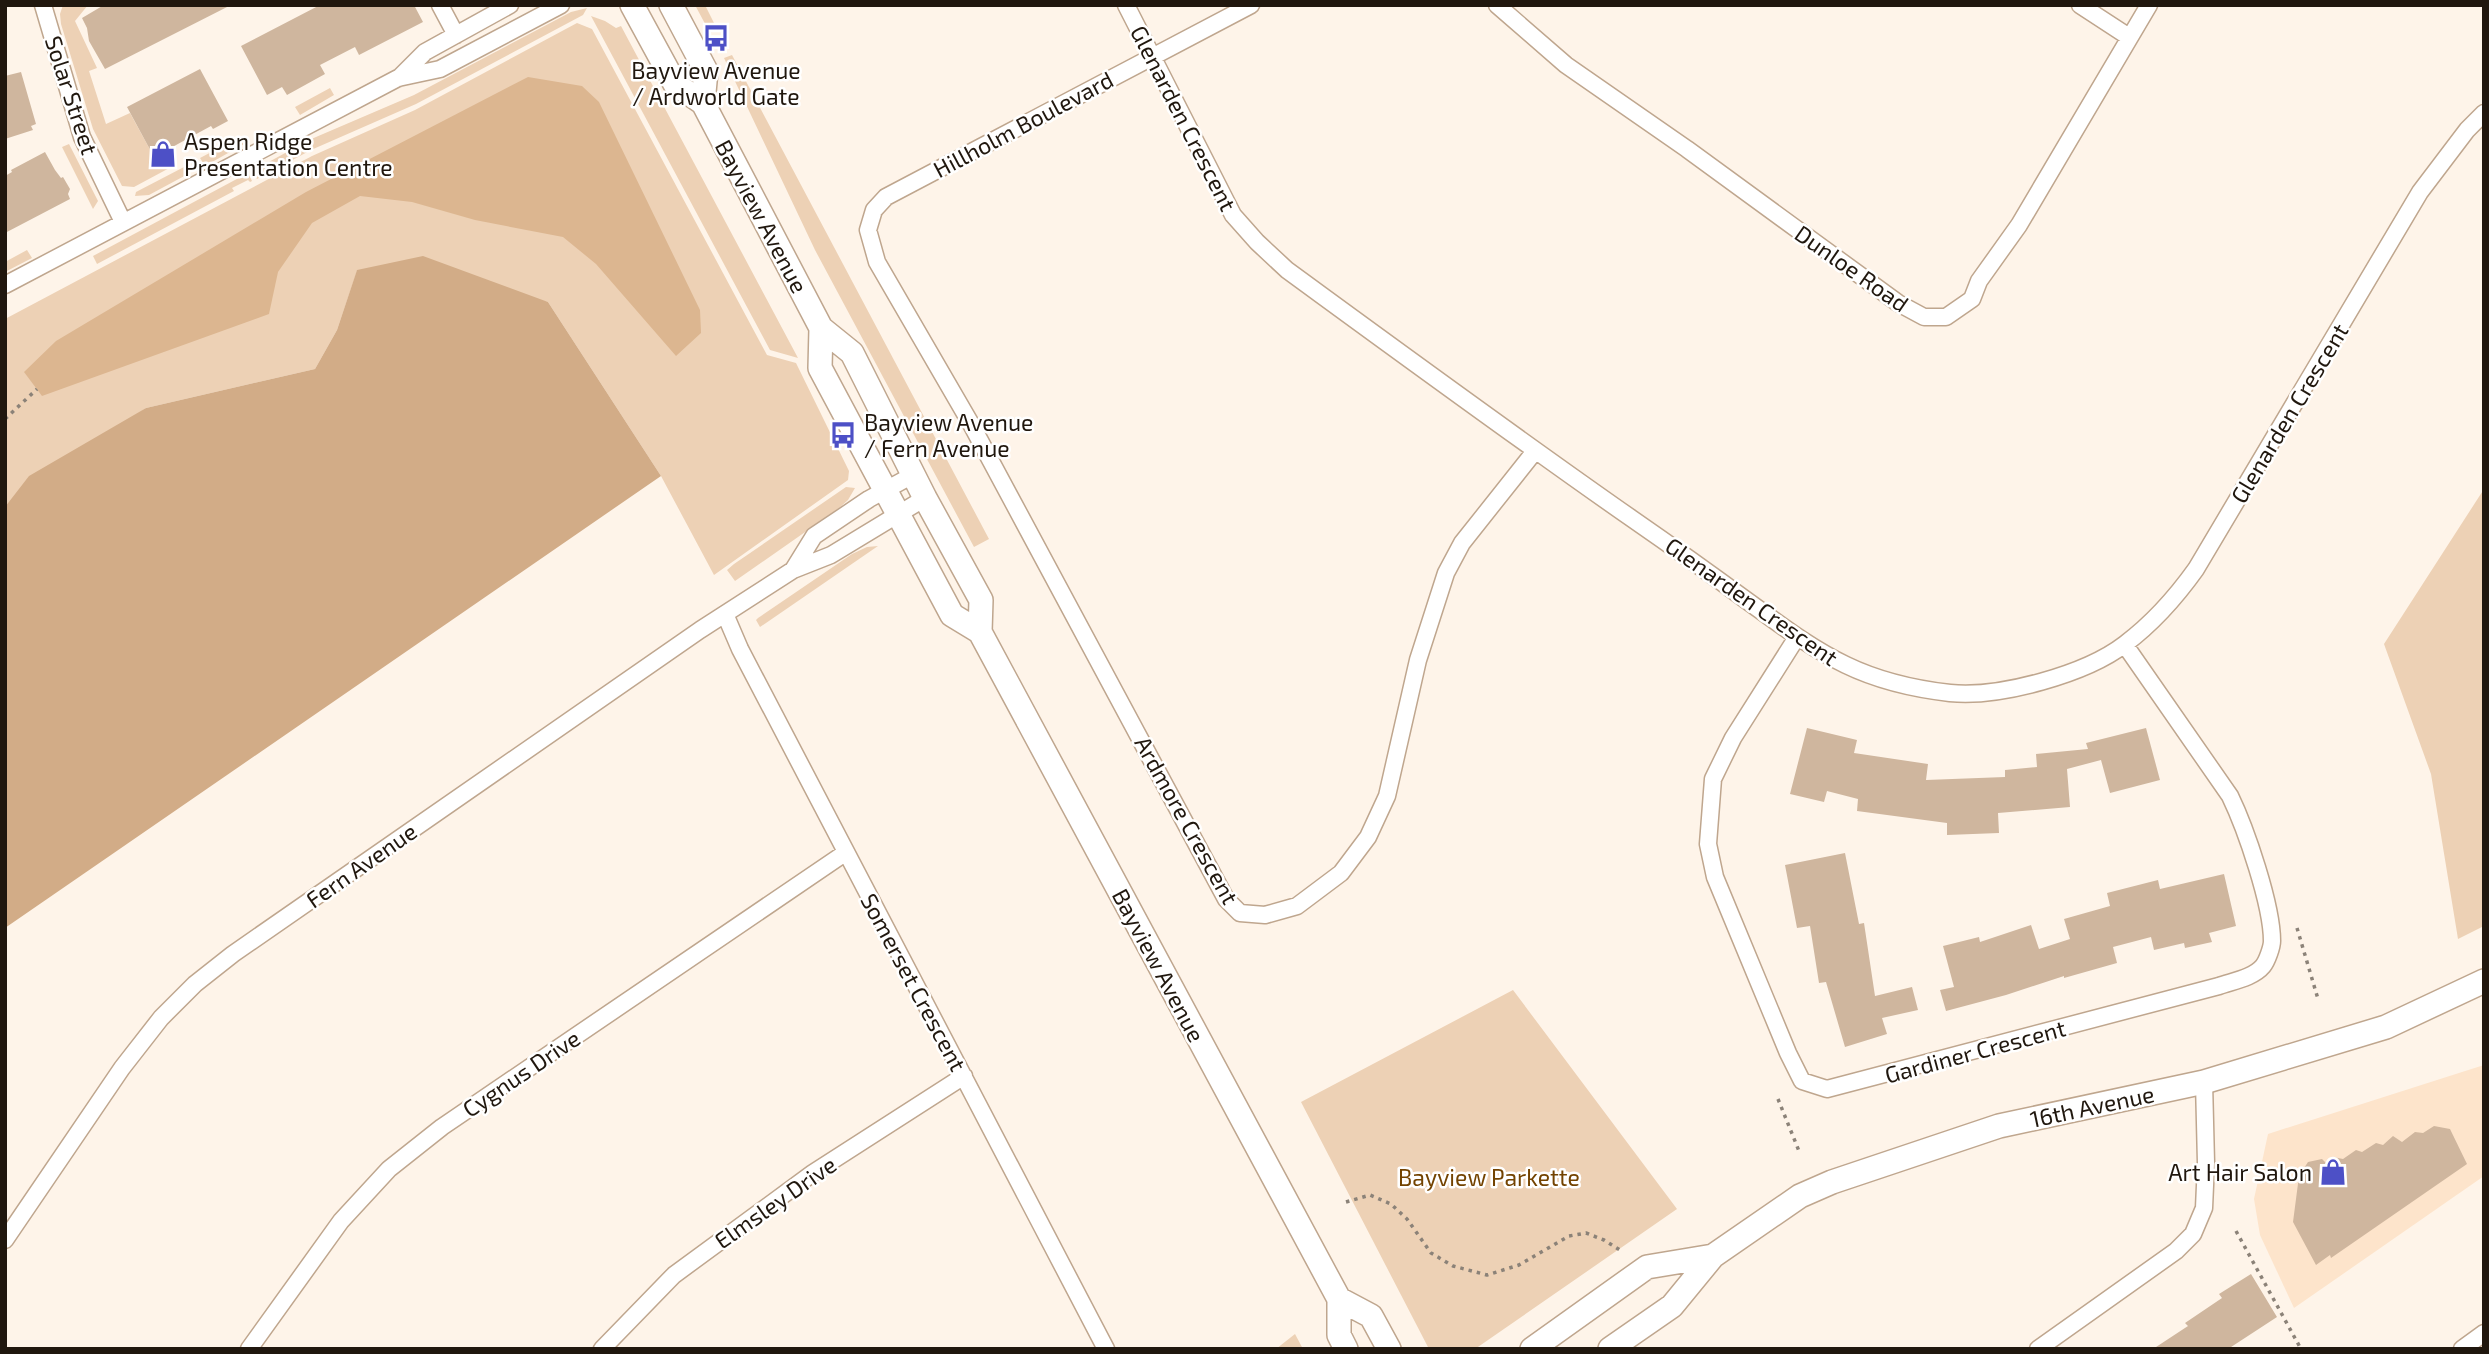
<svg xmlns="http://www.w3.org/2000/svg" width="2489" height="1354" font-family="'Exo 2',sans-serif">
<rect width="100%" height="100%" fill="#fef4e9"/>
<!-- built -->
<path fill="#fde4cb" d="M 2484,1065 L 2484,1176 L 2294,1308 L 2260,1235 L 2254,1199 L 2268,1134 Z"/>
<!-- green -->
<path fill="#edd1b5" d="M 63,5 L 88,5 L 75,21 L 97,68 L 89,71 L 106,124 L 130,113 L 154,157 L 163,153 L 166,159 L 171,157 L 175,165 L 134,187 L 122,186 L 93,129 L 61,24 L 60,14 Z
M 695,5 L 705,5 L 717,29 L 710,33 Z
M 587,8 L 583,15 L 416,104 L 311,150 L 257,179 L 252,171 L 309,140 L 414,95 L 571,12 Z
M 591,16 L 605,21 L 616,28 L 621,26 L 798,358 L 770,350 Z
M 577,23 L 592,29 L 767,355 L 796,363 L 849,471 L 848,480 L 714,575 L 661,476 L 548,302 L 357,271 L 337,330 L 315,369 L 146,408 L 5,507 L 5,319 L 312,156 L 415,110 Z
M 732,55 L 989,539 L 974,547 L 815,250 L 724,58 Z
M 330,88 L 334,95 L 300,115 L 295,107 Z
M 242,136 L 246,143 L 205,166 L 200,158 Z
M 69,144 L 98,201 L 93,209 L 62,147 Z
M 184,167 L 188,174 L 149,195 L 135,196 L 136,192 Z
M 248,173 L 252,181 L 250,182 L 248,180 L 232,188 L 234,191 L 97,264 L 93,256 Z
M 27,250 L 32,258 L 5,272 L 5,262 Z
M 846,487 L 855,488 L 848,500 L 838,509 L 735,581 L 727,570 L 734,564 Z
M 2484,489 L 2484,926 L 2458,939 L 2431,774 L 2384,644 Z
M 878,546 L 760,627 L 756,620 L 758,618 L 852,554 L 867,547 Z
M 1513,990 L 1677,1209 L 1475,1349 L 1429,1349 L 1301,1102 Z
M 1295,1334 L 1303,1349 L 1276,1349 Z"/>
<!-- forest -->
<path fill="#d2ac87" d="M 423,256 L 548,302 L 661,476 L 5,928 L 5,507 L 29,476 L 146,408 L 315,369 L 337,330 L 357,270 Z"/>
<!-- water -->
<path fill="#dcb690" d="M 528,77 L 582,86 L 599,102 L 700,310 L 701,333 L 676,356 L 596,264 L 563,237 L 475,220 L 412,202 L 360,196 L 312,223 L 278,272 L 269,314 L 42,396 L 24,372 L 56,341 L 306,192 Z"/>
<!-- building -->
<path fill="#cfb69e" d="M 104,5 L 231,5 L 105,69 L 89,41 L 87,28 L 82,18 Z
M 320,5 L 414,5 L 423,22 L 359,55 L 355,47 L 320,65 L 325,74 L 287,95 L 282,87 L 267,95 L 241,46 Z
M 200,69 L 228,121 L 213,129 L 211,126 L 154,157 L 127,107 Z
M 21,72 L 36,124 L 31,126 L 33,130 L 5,139 L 5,76 Z
M 45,152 L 55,170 L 61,178 L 63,177 L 70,189 L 68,194 L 70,199 L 5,233 L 5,176 L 12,172 L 11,170 Z
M 1807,728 L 1857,740 L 1854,753 L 1928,764 L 1926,780 L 2005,777 L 2005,770 L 2037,767 L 2036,754 L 2088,749 L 2086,743 L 2146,728 L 2160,780 L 2110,793 L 2101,760 L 2067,769 L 2070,807 L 1998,813 L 1999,833 L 1947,835 L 1947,823 L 1857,811 L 1858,799 L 1827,791 L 1824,802 L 1790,794 Z
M 1845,853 L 1859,924 L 1864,923 L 1875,996 L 1912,987 L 1918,1010 L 1882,1018 L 1887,1034 L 1845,1047 L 1826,982 L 1819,983 L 1810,926 L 1797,928 L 1785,865 Z
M 2224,874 L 2236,926 L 2209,933 L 2212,942 L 2185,948 L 2184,943 L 2154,950 L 2151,937 L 2113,947 L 2117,963 L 2064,978 L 2064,976 L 2006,995 L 1946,1011 L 1940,990 L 1954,987 L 1943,946 L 1979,937 L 1980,942 L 2031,925 L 2039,949 L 2070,939 L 2064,919 L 2110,906 L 2107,893 L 2158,880 L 2160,889 Z
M 2434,1126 L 2450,1129 L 2467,1164 L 2331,1258 L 2330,1255 L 2316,1265 L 2293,1222 L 2299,1176 L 2308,1162 L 2322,1159 L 2326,1163 L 2333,1157 L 2343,1159 L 2356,1150 L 2362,1152 L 2376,1143 L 2383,1145 L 2393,1136 L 2402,1142 L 2415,1132 L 2423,1133 Z
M 2251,1274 L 2277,1317 L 2228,1349 L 2153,1349 L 2188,1326 L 2185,1323 L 2222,1298 L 2219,1294 Z"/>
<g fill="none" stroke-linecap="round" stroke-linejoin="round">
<defs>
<path id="street" d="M 43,5 L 82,137 L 123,222
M 440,5 L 456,35
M 1126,5 L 1233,215 L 1257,242 L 1287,270 C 1402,354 1515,437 1631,518 C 1670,545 1708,572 1746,600 C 1778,623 1810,648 1846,665 C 1879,681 1915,689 1950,693 C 2000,698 2086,674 2125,644 C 2153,623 2176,597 2196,569 L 2420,192 L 2467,130 L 2484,113
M 1251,5 L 886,197 L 874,210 L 868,230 L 877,262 L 971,424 L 1226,899 L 1240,913 L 1265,915 L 1297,906 L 1341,873 L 1368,837 L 1387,796 L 1418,660 L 1446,573 L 1462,543 L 1535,451
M 1497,5 L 1566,65 L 1687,149 L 1898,303 L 1924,317 L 1946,317 L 1972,299 L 1979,281 L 2019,225 L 2149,5
M 2080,5 L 2129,37
M 399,78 L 425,52 L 510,5
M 5,285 L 398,78 L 440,69 L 561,5
M 793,570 L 814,536 L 869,499 L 913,475
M 725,614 L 740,649 L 1106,1349
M 1797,637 L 1733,738 L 1713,779 L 1708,844 L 1715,877 L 1788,1053 L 1802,1081 L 1827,1089 L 2219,986 C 2233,981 2253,978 2263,966 C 2267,961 2272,947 2272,941 C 2272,905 2246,829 2230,796 L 2125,645
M 5,1240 L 122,1068 L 161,1018 L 195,984 L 233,954 L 700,630 L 793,570 L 831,555 L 925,498
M 249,1349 L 341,1221 L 389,1169 L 442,1127 L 845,853
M 602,1349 L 674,1275 L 813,1173 L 964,1076
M 2038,1349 L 2176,1251 L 2193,1234 L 2204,1208 L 2206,1163 L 2204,1082
M 2462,1349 L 2484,1333"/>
<path id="secondary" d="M 632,5 L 675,84 L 703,103 L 821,328 L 852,353 L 925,498 L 981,600 L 980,632
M 671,5 L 706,71 L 703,103
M 821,328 L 820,368 L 952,615 L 980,632 L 1339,1299 L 1339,1335 L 1346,1349
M 1339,1299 L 1371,1316 L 1389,1349
M 1532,1349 L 1647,1267 L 1713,1256
M 1610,1349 L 1672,1306 L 1713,1256 L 1800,1196 L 1832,1182 L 1999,1126 L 2204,1082 L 2386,1027 L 2484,981"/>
</defs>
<!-- street casing -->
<use href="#street" stroke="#bfa68e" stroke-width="19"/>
<!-- secondary casing -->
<use href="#secondary" stroke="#bfa68e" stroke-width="26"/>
<!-- path -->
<path stroke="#8b8278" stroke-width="3.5" stroke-dasharray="3.5 5" stroke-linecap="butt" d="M 5,419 L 37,389
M 2297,928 L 2318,999
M 1778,1099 L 1799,1151
M 1346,1202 L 1370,1195 L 1391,1204 L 1407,1219 L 1431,1253 L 1453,1266 L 1487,1275 L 1519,1265 L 1569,1236 L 1586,1233 L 1604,1240 L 1623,1252
M 2236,1231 L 2301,1349"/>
<!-- street -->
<use href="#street" stroke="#fff" stroke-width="16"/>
<!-- secondary -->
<use href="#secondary" stroke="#fff" stroke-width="23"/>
</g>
<!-- icons -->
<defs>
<symbol id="bus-bare" viewBox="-9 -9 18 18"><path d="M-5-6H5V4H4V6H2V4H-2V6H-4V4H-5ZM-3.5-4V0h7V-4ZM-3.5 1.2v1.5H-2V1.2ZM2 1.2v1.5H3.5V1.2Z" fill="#4d50c6" stroke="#fff" stroke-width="2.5" paint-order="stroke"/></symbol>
<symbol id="shop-bare" viewBox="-9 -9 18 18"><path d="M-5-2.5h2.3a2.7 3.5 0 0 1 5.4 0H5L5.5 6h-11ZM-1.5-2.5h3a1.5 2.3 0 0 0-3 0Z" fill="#4d50c6" stroke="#fff" stroke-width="2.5" paint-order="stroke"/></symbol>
</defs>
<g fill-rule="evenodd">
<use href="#bus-bare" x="697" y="19" width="38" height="38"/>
<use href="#shop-bare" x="144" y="135" width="38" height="38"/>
<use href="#bus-bare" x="824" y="416" width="38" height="38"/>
<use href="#shop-bare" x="2314" y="1153" width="38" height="38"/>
</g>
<g text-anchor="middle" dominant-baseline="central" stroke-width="5" stroke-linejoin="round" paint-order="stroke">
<!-- poi labels -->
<g font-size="23" fill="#20170e" stroke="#fff" text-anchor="start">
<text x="716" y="70" text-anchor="middle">Bayview Avenue<tspan x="716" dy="26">/ Ardworld Gate</tspan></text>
<text x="184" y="141">Aspen Ridge<tspan x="184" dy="26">Presentation Centre</tspan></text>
<text x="864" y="422">Bayview Avenue<tspan x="864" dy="26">/ Fern Avenue</tspan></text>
<text x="2312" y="1172" text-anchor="end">Art Hair Salon</text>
</g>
<!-- street labels -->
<g font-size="23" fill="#20170e" stroke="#fff">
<text transform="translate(72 95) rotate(72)">Solar Street</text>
<text transform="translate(1184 118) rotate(63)">Glenarden Crescent</text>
<text transform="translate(1023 124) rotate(-28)">Hillholm Boulevard</text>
<text transform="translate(762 216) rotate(62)">Bayview Avenue</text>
<text transform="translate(1852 268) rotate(35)">Dunloe Road</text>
<text transform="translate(2289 413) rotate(-59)">Glenarden Crescent</text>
<text transform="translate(1752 601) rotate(35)">Glenarden Crescent</text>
<text transform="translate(1187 820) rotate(61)">Ardmore Crescent</text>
<text transform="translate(361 865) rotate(-35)">Fern Avenue</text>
<text transform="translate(1159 965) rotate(62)">Bayview Avenue</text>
<text transform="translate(914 982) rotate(62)">Somerset Crescent</text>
<text transform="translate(1975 1051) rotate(-15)">Gardiner Crescent</text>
<text transform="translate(521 1073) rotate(-34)">Cygnus Drive</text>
<text transform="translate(2092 1106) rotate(-12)">16th Avenue</text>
<text transform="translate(775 1202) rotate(-35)">Elmsley Drive</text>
</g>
<!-- park labels -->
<g font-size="23" fill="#734300" stroke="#fff">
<text x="1489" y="1177">Bayview Parkette</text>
</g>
</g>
<!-- border -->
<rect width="2489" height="1354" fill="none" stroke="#20170e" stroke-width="14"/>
</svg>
